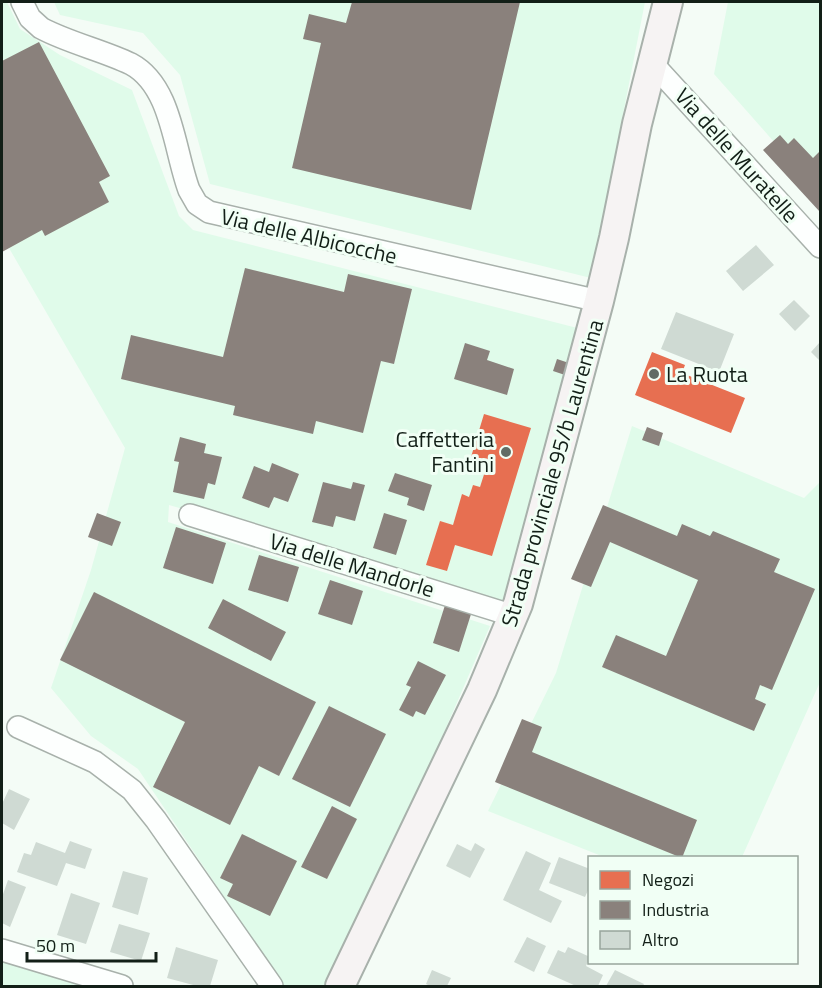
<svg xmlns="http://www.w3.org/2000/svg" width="822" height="988" font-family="'Titillium Web',sans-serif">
<rect width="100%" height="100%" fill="#f4fcf6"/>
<!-- built -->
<path fill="#e0fbea" d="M 2,2 L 7,2 L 20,29 L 60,55 L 132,90 L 179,216 L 193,230 L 593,332 L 525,607 L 169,505 L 168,522 L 490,626 L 436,751 L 325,986 L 284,986 L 138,769 L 91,736 L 51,688 L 91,570 L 125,448 L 2,236 Z
M 54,2 L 645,2 L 591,278 L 210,184 L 180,75 L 143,33 L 60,15 Z
M 728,2 L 820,2 L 820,194 L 714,74 Z
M 632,426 L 804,498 L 820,482 L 820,682 L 742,857 L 604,857 L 488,811 L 556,673 Z
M 2,960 L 34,968 L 86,986 L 2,986 Z"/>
<!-- shops -->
<path fill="#e76f51" d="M 652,352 L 685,365 L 682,373 L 745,398 L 731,433 L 635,395 Z
M 484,414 L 531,428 L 492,556 L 455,545 L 447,571 L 426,565 L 440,521 L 453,525 L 462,494 L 469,497 L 473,485 L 480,487 L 488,462 L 471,457 Z"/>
<!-- industry -->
<path fill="#8a817c" d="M 352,2 L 520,2 L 471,210 L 292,168 L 321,43 L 303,39 L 309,14 L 346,23 Z
M 39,42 L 110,176 L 99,182 L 109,202 L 45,236 L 42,230 L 2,252 L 2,61 Z
M 780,135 L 788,144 L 794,138 L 813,158 L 820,151 L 820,212 L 763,150 Z
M 245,268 L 344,292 L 348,274 L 412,289 L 394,364 L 381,361 L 363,433 L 316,421 L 313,434 L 233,415 L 235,406 L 121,379 L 131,335 L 223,357 Z
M 465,343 L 490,351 L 487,360 L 514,369 L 507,395 L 454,379 Z
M 557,359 L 569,363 L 565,375 L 553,371 Z
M 647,427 L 663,433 L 659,446 L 642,440 Z
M 180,437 L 206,444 L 204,453 L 222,457 L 215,485 L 208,483 L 204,499 L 173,492 L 179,462 L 174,461 Z
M 272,463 L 299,474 L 288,502 L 274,497 L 269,508 L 242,498 L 254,466 L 269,472 Z
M 395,473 L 432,485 L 424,511 L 407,505 L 409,498 L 388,491 Z
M 323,482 L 351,489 L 353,482 L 365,485 L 355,521 L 336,516 L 333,527 L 312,522 Z
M 603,505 L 677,536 L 682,524 L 710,536 L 713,531 L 780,559 L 774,572 L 815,589 L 772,690 L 760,685 L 755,699 L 766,704 L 754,731 L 602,667 L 616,635 L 666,656 L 698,580 L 610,542 L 591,587 L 571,579 Z
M 97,513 L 121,522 L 112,546 L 88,537 Z
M 384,513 L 407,520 L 396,555 L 373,548 Z
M 176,527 L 226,543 L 213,584 L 163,568 Z
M 259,555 L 299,567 L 288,602 L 248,590 Z
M 330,580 L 363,591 L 352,625 L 318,614 Z
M 94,592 L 316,702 L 279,776 L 259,766 L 230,825 L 153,787 L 185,722 L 60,660 Z
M 223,599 L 286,632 L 271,661 L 208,628 Z
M 446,602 L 472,611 L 459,652 L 433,643 Z
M 418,661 L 446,675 L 425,715 L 416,711 L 413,717 L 399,710 L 411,687 L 406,685 Z
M 329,706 L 386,734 L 350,807 L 292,779 Z
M 522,719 L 542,727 L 532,752 L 697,820 L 682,858 L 495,782 Z
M 332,806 L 357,819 L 327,879 L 301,867 Z
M 242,834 L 297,861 L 270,916 L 227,896 L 233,884 L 220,878 Z"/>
<!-- building -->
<path fill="#cfdad3" d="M 756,245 L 774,265 L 743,291 L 726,271 Z
M 794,300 L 810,316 L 795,331 L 779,314 Z
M 676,312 L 734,334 L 719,372 L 661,349 Z
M 820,342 L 820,361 L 811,352 Z
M 9,789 L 30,799 L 14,830 L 2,823 L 2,804 Z
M 70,841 L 92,849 L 85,869 L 66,863 L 57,886 L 17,872 L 24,853 L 31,855 L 36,842 L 65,853 Z
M 475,843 L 485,849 L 470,878 L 446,866 L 457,844 L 471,851 Z
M 526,851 L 551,863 L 539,890 L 562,901 L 551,923 L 503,900 Z
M 559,857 L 590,869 L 590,886 L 585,897 L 549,883 Z
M 123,871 L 148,878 L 138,915 L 112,907 Z
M 8,880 L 26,887 L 10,927 L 2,923 L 2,897 Z
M 71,893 L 100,903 L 86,944 L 57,935 Z
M 119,924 L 150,933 L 141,961 L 110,952 Z
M 527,937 L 546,946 L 534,972 L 514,962 Z
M 176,947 L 218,960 L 210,986 L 197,986 L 167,978 Z
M 568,947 L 590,957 L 586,966 L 603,975 L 598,986 L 576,986 L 547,973 L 558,950 L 565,953 Z
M 432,970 L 451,978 L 447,986 L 430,986 L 426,984 Z
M 615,970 L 644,984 L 643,986 L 606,986 Z"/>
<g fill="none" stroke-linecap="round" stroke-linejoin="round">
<defs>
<path id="minor" d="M 22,2 L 30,18 L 41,28 C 69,43 102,50 131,64 C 172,86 174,150 189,190 L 197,204 L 209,212 L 599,301
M 653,64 L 820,247
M 190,515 L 514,616
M 18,727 L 95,762 L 132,790 L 156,820 L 272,986
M 2,950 L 122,986"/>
<path id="secondary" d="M 340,986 L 482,690 L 518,604 L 599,301 L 614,238 L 637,124 L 668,2"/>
</defs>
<!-- minor casing -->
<use href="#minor" stroke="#a8b1ab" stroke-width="24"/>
<!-- secondary casing -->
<use href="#secondary" stroke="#a8b1ab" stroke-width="32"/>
<!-- minor -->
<use href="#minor" stroke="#fdfffe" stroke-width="21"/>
<!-- secondary -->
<use href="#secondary" stroke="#f6f3f3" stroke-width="28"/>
</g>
<!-- markers -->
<g fill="#616c65" stroke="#f1fff5" stroke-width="2">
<circle cx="654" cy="374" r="6"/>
<circle cx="506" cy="452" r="6"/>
</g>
<g text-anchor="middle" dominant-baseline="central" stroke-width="6" stroke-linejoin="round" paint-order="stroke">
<!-- street labels -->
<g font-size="22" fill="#121f17" stroke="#f1fff5">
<text transform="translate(737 155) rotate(48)">Via delle Muratelle</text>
<text transform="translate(309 236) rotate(13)">Via delle Albicocche</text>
<text transform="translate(552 473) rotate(-74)">Strada provinciale 95/b Laurentina</text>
<text transform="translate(352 565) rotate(17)">Via delle Mandorle</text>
</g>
<!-- poi labels -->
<g font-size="22" fill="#121f17" stroke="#f1fff5" text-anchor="start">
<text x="666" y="374">La Ruota</text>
<text x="494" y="439" text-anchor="end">Caffetteria<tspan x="494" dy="25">Fantini</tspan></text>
</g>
</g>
<!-- border -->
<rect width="822" height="988" fill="none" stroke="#121f17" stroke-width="6"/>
<!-- legend -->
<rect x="588" y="856" width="210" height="108" fill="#f1fff5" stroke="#98a59c" stroke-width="1.5"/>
<rect x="600" y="871" width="30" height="18" fill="#e76f51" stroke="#98a59c" stroke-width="1.5"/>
<text x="642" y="886" font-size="18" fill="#121f17">Negozi</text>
<rect x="600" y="901" width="30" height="18" fill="#8a817c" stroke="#98a59c" stroke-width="1.5"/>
<text x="642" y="916" font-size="18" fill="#121f17">Industria</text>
<rect x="600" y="931" width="30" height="18" fill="#cfdad3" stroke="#98a59c" stroke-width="1.5"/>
<text x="642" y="946" font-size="18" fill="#121f17">Altro</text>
<!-- scale -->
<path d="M27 952v9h129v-9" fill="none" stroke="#121f17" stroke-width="3"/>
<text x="36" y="952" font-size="18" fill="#121f17" stroke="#f1fff5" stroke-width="4.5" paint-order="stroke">50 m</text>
</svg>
